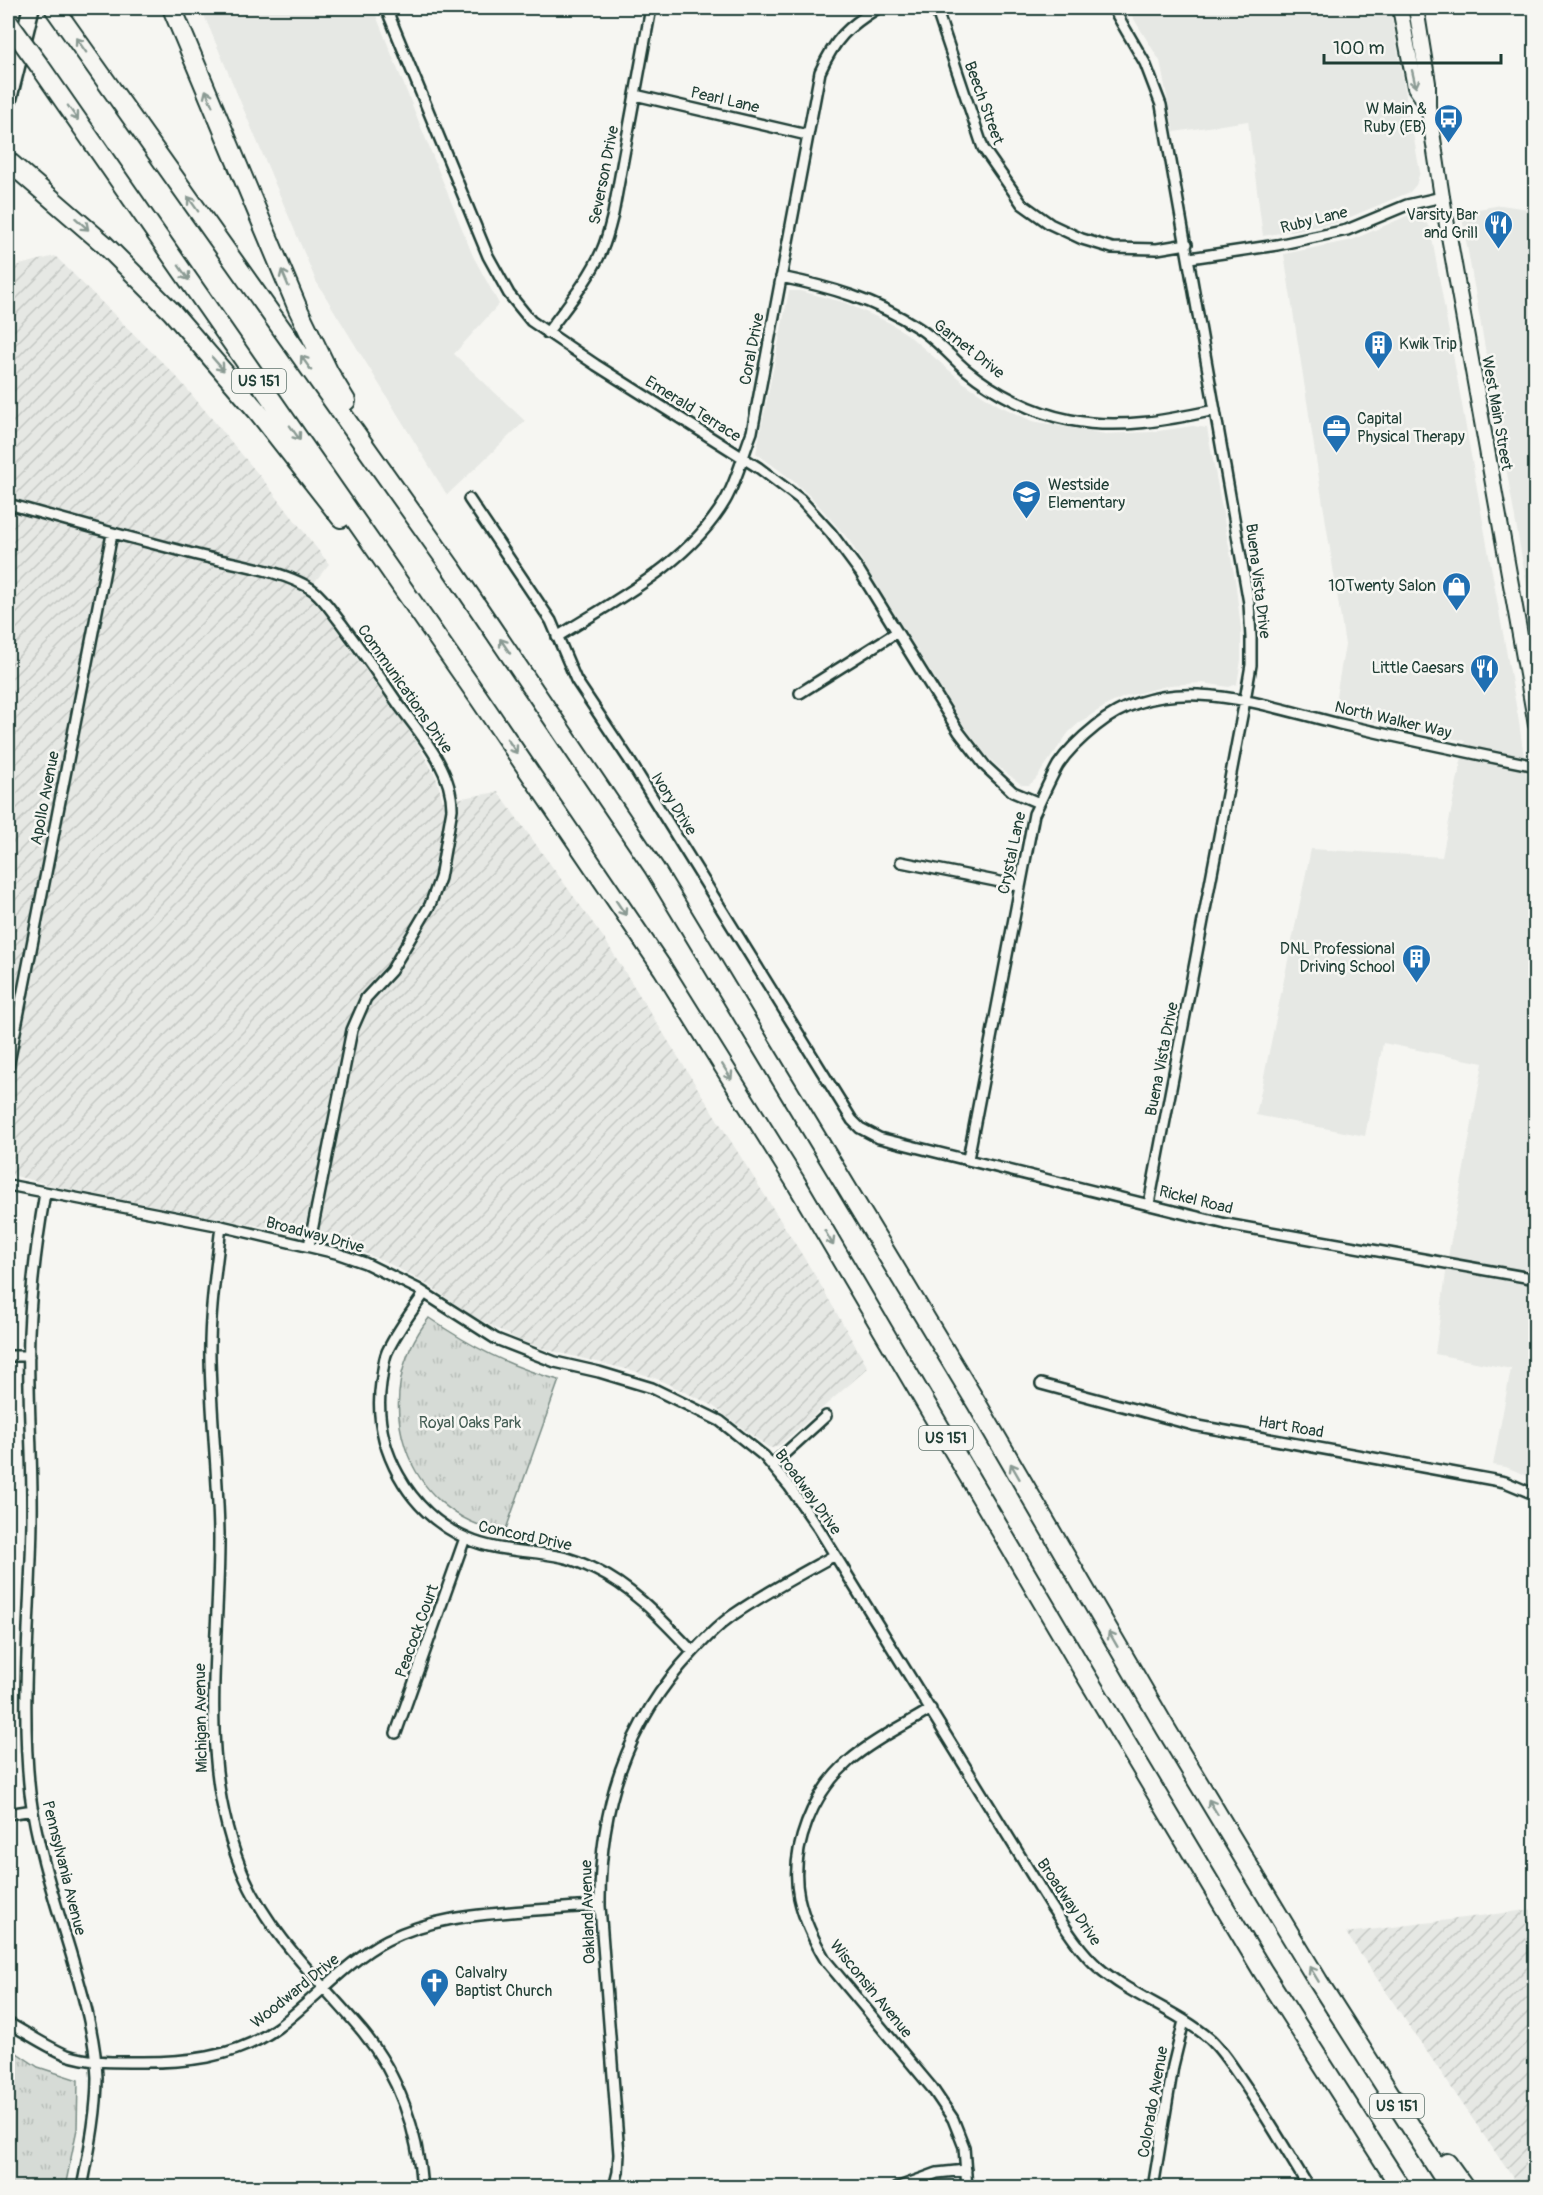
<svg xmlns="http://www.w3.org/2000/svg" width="1543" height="2195" font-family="Pangolin,sans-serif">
<defs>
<pattern id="industrial-furrows" width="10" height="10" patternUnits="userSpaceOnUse" patternTransform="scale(1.5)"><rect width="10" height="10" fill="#e6e8e4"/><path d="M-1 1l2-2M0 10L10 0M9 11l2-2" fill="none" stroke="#c5c8c4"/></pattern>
<pattern id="grass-tufts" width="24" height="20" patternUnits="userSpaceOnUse" patternTransform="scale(1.5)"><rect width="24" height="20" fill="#d6dbd6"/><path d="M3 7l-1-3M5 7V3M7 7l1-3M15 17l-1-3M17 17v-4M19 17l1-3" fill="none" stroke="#b7bdb8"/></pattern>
</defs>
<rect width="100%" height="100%" fill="#f6f6f2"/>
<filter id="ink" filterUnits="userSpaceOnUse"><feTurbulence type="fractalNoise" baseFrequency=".0167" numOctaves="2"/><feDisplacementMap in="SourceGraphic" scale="12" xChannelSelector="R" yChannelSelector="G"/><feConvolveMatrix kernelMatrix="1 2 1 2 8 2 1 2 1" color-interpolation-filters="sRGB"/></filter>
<g filter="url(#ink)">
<!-- built -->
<path fill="#e6e8e4" d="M 201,8 L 373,8 L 473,256 L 499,304 L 454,354 L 525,421 L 447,495 L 316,281 Z
M 1127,8 L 1390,8 L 1420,172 L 1416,185 L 1410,192 L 1336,223 L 1263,236 L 1248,121 L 1174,132 L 1160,61 Z
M 1501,205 L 1535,210 L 1535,632 L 1461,212 Z
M 1409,215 L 1421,217 L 1430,227 L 1519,722 L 1535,835 L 1535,1479 L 1506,1467 L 1493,1465 L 1511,1369 L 1435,1354 L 1449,1251 L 1483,1063 L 1383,1043 L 1365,1136 L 1256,1115 L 1311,849 L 1442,857 L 1465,741 L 1333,713 L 1345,645 L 1284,254 L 1352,240 Z
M 789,291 L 800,291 L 843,302 L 890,323 L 907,334 L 964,383 L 998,405 L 1032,421 L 1105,434 L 1151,432 L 1193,426 L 1207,428 L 1235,579 L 1241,629 L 1241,660 L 1237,684 L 1229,687 L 1202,683 L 1170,685 L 1124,697 L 1107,705 L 1080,722 L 1069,732 L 1035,780 L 1029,785 L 1022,785 L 996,765 L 986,755 L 965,727 L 849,540 L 812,498 L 791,479 L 756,453 Z"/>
<!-- industrial -->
<path fill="url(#industrial-furrows)" d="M 55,256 L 176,376 L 264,481 L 329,564 L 305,594 L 313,600 L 328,618 L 416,741 L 436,777 L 443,801 L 498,792 L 603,937 L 816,1277 L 868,1368 L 780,1445 L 772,1448 L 768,1447 L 710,1404 L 657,1379 L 634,1371 L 548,1350 L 519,1340 L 471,1315 L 430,1286 L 390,1264 L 348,1246 L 264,1227 L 54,1186 L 8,1174 L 8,268 Z
M 1535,1909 L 1535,2187 L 1519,2187 L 1346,1933 Z"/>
<!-- grass -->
<path fill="url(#grass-tufts)" stroke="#7a8c85" stroke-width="1.5" d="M 429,1318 C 470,1346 510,1367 559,1380 L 505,1532 C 403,1515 367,1396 429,1318 Z
M 8,2047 L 38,2067 L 78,2080 L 77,2129 L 65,2187 L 19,2187 L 8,2185 Z"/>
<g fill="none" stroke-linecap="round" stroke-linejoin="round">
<defs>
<path id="street" d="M 386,8 L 488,256 L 509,294 L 531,321 L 596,365 L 759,468 L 800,499 L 831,533 L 860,572 L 959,732 L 986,767 L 1013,792 L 1039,803
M 936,8 L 983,148 L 1022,204 L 1050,224 L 1082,239 L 1112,248 L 1157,249 L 1187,244
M 1113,8 L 1145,63 L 1161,105 L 1249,603 L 1251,638 L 1251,665 L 1245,700 L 1149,1204
M 635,95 L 807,135
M 1190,258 L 1277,245 L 1347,230 L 1407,205 L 1442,197
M 781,277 C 830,287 875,300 917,327 C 935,338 949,355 965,369 C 994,393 1033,413 1070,420 C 1119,430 1168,420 1215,410
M 547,333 C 566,307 589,280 602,250 C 607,239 610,226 613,214 L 651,8
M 469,499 L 551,621 L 576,680 L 628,758 L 852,1120 L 860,1128 L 879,1138 L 1226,1224 L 1536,1279
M 8,504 C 71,522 134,539 197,555 C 230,563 288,571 314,591 C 325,600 332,612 341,623 C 361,650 380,677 399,705 C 421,735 452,769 452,809 L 440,878 L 430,905 L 391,971 L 366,998 L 352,1030 L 309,1246
M 557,637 C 617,599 688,564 725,501 C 737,480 743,455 752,432 L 820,72 C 835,39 847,27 878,8
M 800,693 L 897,632
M 901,862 L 1020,886
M 8,1068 L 112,534
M 968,1159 L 1034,814 C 1042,798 1049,781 1058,765 C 1068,750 1081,738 1096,726 C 1167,668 1261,705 1340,724 C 1405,739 1470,753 1536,766
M 8,1185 L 221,1226 L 336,1253 L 365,1263 L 418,1289 L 496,1339 L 555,1362 L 599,1372 L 652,1388 L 720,1421 L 764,1456 L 789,1486 L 819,1529 L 1051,1906 C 1065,1927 1079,1950 1098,1967 C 1131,1996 1176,2010 1210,2039 C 1222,2050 1231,2065 1241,2079 C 1265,2114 1287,2151 1309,2188
M 45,1193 C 37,1239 31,1286 29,1333 C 27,1395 33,1458 32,1520 C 31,1610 20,1702 30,1793 C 37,1848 55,1901 71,1954 C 83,1995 95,2035 97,2077 C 97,2114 89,2151 82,2188
M 221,1226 C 216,1270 209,1315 210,1359 C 211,1417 218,1475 219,1533 C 220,1652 195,1765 245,1878 C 272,1938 321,1982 363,2032 C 399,2076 418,2131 422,2188
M 424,1294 C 411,1312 397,1331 387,1352 C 383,1361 383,1373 381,1383 C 372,1447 408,1513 468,1539 C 497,1552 531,1550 562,1557 C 573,1559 586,1565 596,1570 C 634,1588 664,1622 693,1652
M 8,1356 L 29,1356
M 1041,1384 L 1193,1425 L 1505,1482 L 1536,1495
M 773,1464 L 826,1416
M 931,1709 C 904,1726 873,1740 849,1761 C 813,1792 789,1849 799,1898 C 804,1920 814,1941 826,1961 L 932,2088 L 953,2119 L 964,2147 L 967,2188
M 396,1733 L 465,1538
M 8,1814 L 33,1810
M 8,2023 C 27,2033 47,2047 67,2055 C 88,2062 109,2062 130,2062 C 181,2063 235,2059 277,2028 C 312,2002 349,1959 387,1940 C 430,1918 476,1915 523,1911 C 549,1909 574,1907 600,1906
M 614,2188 L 618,2172 L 619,2154 L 600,1906 C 599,1809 625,1724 693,1652 C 705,1639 718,1625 733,1615 C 765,1593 801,1574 835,1555
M 896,2188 L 937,2173 L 966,2170
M 1153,2188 L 1173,2066 L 1184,2021"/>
<path id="secondary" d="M 1400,8 L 1415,87 L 1428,106
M 1416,8 L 1428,83 L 1428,106 L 1442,197 L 1536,725"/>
<path id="primary" d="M 8,101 L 31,8"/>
<path id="highway" d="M 54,8 L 452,569 L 654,868 L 977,1404 L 1166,1729 L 1318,1981 L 1450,2188
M 172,8 L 298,309 L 329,373 L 346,401
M 39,65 L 479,698 L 663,969 L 795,1181 L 1085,1674 L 1262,1970 L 1401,2188
M 8,161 L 104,244 L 172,312 L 258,412 L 341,518
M 1447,2163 L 1465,2188"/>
</defs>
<!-- street casing -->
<use href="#street" stroke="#1f3d34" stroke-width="14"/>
<!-- secondary casing -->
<use href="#secondary" stroke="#1f3d34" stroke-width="18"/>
<!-- primary casing -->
<use href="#primary" stroke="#1f3d34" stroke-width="20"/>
<!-- highway casing -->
<use href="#highway" stroke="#1f3d34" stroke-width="22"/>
<!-- street -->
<use href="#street" stroke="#f6f6f2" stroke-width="9"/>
<!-- secondary -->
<use href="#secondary" stroke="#f6f6f2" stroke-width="14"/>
<!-- primary -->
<use href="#primary" stroke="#f6f6f2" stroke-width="15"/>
<!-- highway -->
<use href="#highway" stroke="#f6f6f2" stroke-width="18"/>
<defs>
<path id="highway-bridge" d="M 8,22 L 39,65"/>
</defs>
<!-- highway-bridge casing -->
<use href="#highway-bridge" stroke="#1f3d34" stroke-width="22" stroke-linecap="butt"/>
<!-- highway-bridge -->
<use href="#highway-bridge" stroke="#f6f6f2" stroke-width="18"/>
</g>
<!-- one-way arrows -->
<defs><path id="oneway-shaft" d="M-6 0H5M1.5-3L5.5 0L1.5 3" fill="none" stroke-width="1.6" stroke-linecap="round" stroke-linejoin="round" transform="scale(1.5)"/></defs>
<g stroke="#8a9a93">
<use href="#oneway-shaft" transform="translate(81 45) rotate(-125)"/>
<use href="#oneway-shaft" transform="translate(1414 79) rotate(77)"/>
<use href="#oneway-shaft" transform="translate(209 98) rotate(-113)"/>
<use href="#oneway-shaft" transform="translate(73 113) rotate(55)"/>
<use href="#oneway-shaft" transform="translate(193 204) rotate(-125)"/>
<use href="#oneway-shaft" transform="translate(82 224) rotate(42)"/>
<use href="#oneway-shaft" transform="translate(184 273) rotate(55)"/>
<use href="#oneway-shaft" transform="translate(285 278) rotate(-113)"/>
<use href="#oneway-shaft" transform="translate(306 363) rotate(-125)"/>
<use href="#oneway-shaft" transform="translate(218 364) rotate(49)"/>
<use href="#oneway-shaft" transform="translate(295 433) rotate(55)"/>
<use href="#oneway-shaft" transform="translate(505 646) rotate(-124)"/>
<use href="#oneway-shaft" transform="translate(512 746) rotate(56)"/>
<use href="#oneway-shaft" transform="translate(621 908) rotate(56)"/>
<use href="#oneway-shaft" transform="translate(727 1072) rotate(58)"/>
<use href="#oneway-shaft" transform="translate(829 1238) rotate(60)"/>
<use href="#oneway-shaft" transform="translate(1015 1471) rotate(-120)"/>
<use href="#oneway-shaft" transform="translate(1113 1639) rotate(-120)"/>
<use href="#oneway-shaft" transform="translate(1213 1807) rotate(-121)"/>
<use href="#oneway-shaft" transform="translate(1314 1974) rotate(-121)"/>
</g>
</g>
<!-- icons -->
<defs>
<symbol id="bus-pin" viewBox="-11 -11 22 30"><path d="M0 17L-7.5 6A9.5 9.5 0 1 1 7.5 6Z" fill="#1f6fb2" stroke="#f6f6f2"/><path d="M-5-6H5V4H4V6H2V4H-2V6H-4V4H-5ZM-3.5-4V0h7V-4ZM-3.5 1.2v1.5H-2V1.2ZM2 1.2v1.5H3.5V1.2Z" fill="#fff"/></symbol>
<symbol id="restaurant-pin" viewBox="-11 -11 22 30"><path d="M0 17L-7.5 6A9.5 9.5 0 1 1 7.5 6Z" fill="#1f6fb2" stroke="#f6f6f2"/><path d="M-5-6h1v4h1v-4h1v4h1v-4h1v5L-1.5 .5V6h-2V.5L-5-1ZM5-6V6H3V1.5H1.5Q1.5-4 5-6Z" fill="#fff"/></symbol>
<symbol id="building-pin" viewBox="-11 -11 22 30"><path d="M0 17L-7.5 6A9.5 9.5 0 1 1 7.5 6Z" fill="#1f6fb2" stroke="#f6f6f2"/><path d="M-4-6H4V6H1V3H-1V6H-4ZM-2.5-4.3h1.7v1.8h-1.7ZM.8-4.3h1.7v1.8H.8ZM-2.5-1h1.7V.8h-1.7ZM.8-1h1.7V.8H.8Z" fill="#fff"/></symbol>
<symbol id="office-pin" viewBox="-11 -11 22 30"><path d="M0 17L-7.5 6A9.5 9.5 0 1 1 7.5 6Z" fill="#1f6fb2" stroke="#f6f6f2"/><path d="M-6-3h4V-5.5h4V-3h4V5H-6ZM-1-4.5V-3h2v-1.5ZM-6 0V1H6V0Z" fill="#fff"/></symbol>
<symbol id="school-pin" viewBox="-11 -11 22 30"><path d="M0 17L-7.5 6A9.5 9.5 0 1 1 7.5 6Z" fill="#1f6fb2" stroke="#f6f6f2"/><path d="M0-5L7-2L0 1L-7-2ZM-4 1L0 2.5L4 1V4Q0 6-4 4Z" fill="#fff"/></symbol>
<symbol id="shop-pin" viewBox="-11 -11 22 30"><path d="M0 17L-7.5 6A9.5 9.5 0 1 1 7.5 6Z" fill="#1f6fb2" stroke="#f6f6f2"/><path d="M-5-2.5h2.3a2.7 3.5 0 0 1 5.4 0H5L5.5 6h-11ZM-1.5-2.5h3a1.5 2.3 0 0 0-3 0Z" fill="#fff"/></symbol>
<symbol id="church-pin" viewBox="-11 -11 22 30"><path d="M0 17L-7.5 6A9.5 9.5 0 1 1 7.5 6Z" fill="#1f6fb2" stroke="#f6f6f2"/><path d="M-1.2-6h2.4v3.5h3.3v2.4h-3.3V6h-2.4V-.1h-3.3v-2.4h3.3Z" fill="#fff"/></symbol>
</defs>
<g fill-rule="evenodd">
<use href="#bus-pin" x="1432" y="102" width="33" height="45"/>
<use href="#restaurant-pin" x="1482" y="208" width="33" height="45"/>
<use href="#building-pin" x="1362" y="328" width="33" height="45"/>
<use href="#office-pin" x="1320" y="412" width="33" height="45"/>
<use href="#school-pin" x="1010" y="478" width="33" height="45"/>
<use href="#shop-pin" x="1440" y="570" width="33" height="45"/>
<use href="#restaurant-pin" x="1468" y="652" width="33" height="45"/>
<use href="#building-pin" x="1400" y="942" width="33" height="45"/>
<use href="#church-pin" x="418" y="1966" width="33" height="45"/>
</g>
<g text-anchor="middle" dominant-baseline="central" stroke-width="5" stroke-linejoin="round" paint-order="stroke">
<!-- shield labels -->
<g fill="#f6f6f2" stroke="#60746d" stroke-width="1.5">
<rect x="232" y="369" width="54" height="24" rx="4.5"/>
<rect x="919" y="1426" width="54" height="24" rx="4.5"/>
<rect x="1370" y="2094" width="54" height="24" rx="4.5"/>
</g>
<g font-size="15" font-weight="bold" fill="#1f3d34">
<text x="259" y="381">US 151</text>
<text x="946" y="1438">US 151</text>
<text x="1397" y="2106">US 151</text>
</g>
<!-- street labels -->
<g font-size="16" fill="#1f3d34" stroke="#f6f6f2">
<text transform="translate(725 100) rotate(13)">Pearl Lane</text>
<text transform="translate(984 103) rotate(70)">Beech Street</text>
<text transform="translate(604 175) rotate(-79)">Severson Drive</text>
<text transform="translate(1314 220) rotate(-14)">Ruby Lane</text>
<text transform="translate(752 349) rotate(-79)">Coral Drive</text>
<text transform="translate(969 349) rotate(38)">Garnet Drive</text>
<text transform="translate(693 409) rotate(32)">Emerald Terrace</text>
<text transform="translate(1497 413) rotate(80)">West Main Street</text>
<text transform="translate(1258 581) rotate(83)">Buena Vista Drive</text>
<text transform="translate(405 689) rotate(55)">Communications Drive</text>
<text transform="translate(1393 720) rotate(13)">North Walker Way</text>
<text transform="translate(45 798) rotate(-79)">Apollo Avenue</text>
<text transform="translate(674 804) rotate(58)">Ivory Drive</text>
<text transform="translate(1012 853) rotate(-78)">Crystal Lane</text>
<text transform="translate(1162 1059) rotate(-79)">Buena Vista Drive</text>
<text transform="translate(1196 1200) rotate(14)">Rickel Road</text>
<text transform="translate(315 1235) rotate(15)">Broadway Drive</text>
<text transform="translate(1291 1427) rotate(10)">Hart Road</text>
<text transform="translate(808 1492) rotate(54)">Broadway Drive</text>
<text transform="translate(525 1536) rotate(12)">Concord Drive</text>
<text transform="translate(417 1631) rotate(-70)">Peacock Court</text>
<text transform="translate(201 1718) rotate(-91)">Michigan Avenue</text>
<text transform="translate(64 1868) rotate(76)">Pennsylvania Avenue</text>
<text transform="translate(1069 1902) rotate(56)">Broadway Drive</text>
<text transform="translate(588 1912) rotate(-92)">Oakland Avenue</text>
<text transform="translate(871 1989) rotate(51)">Wisconsin Avenue</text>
<text transform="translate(295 1991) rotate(-39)">Woodward Drive</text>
<text transform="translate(1153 2102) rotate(-80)">Colorado Avenue</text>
</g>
<!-- poi labels -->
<g font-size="16" fill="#1f3d34" stroke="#f6f6f2" text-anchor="end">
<text x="1427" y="109">W Main &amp;<tspan x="1427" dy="18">Ruby (EB)</tspan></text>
<text x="1478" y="215">Varsity Bar<tspan x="1478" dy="18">and Grill</tspan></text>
<text x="1399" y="344" text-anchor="start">Kwik Trip</text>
<text x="1357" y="419" text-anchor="start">Capital<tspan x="1357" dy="18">Physical Therapy</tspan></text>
<text x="1048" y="485" text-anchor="start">Westside<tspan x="1048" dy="18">Elementary</tspan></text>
<text x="1436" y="586">10Twenty Salon</text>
<text x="1464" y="668">Little Caesars</text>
<text x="1395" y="949">DNL Professional<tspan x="1395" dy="18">Driving School</tspan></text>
<text x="455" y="1973" text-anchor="start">Calvalry<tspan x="455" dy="18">Baptist Church</tspan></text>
</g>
<!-- park labels -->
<g font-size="16" fill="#445d54" stroke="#f6f6f2">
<text x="470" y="1423">Royal Oaks Park</text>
</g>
</g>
<!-- margin -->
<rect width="1543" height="2195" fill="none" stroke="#f6f6f2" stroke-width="30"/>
<rect x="15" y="15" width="1513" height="2165" fill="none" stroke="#1f3d34" stroke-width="2" filter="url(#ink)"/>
<!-- scale -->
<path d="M1324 54v9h177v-9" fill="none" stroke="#1f3d34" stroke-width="3"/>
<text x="1333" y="54" font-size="18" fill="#1f3d34" stroke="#f6f6f2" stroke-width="4.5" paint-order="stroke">100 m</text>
</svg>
